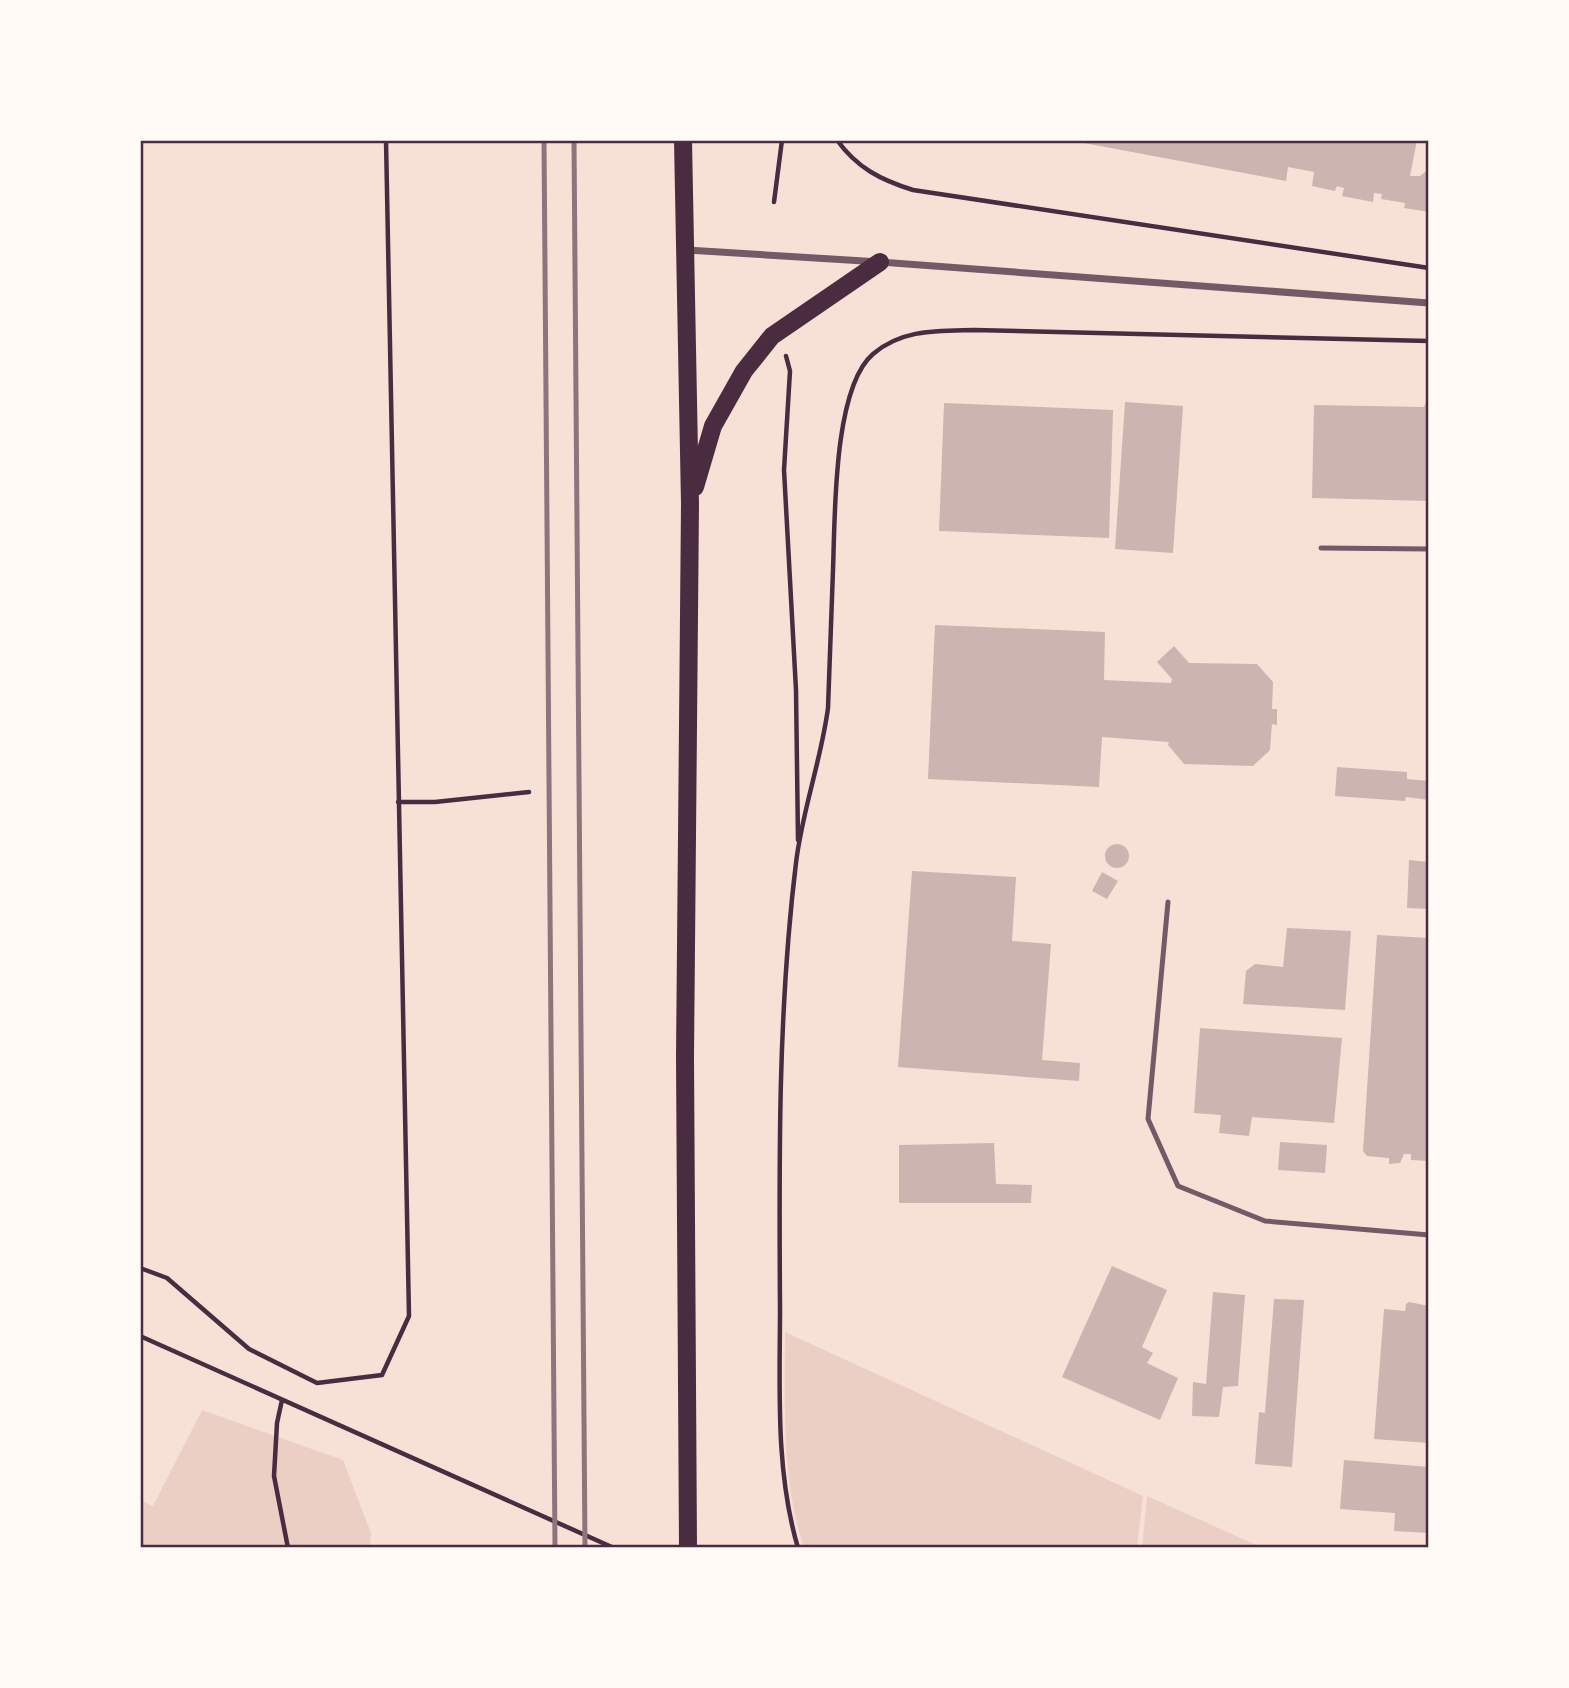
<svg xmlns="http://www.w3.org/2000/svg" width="1569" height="1688" font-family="'Source Serif 4',serif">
<rect width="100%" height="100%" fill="#f7e1d7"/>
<!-- green -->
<path fill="#ebcfc5" d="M 785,1332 L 1143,1496 L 1137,1548 L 804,1548 C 781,1479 785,1404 785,1332 Z
M 202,1410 L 343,1460 L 371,1533 L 370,1548 L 140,1548 L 140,1500 L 153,1506 Z
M 1147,1496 L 1263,1548 L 1142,1548 Z"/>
<!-- building -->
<path fill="#ccb4b1" d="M 1068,140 L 1417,140 L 1410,176 L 1420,176 L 1429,169 L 1429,212 L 1404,208 L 1405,203 L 1381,199 L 1382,194 L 1374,193 L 1373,202 L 1342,196 L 1344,188 L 1337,186 L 1335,191 L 1312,186 L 1314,172 L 1288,167 L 1286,181 Z
M 1125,402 L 1183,406 L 1173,553 L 1115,549 Z
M 1426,402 L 1429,402 L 1429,501 L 1312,498 L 1314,405 L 1424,407 Z
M 944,403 L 1113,410 L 1109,538 L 939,531 Z
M 935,625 L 1105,632 L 1104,680 L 1171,683 L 1172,679 L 1157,662 L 1174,646 L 1189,663 L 1257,664 L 1273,682 L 1272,709 L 1277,709 L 1277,725 L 1272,724 L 1270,750 L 1253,766 L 1184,764 L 1168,745 L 1169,742 L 1102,737 L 1099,787 L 928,779 Z
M 1337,767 L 1407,772 L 1407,779 L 1429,781 L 1429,800 L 1406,797 L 1405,801 L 1335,796 Z
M1105 856a12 12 0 1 1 24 0a12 12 0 1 1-24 0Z
M 1409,860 L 1429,862 L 1429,909 L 1407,908 Z
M 912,871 L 1016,877 L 1012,941 L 1051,944 L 1042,1060 L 1080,1063 L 1079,1081 L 898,1067 Z
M 1102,872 L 1118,881 L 1107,899 L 1092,891 Z
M 1287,928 L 1351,931 L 1345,1010 L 1243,1004 L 1246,971 L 1255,964 L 1283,967 Z
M 1377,935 L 1429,938 L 1429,1161 L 1411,1160 L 1411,1154 L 1404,1154 L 1400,1163 L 1389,1164 L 1389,1158 L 1367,1156 L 1363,1151 Z
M 1200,1028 L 1342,1038 L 1334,1123 L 1252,1117 L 1249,1136 L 1219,1133 L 1221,1115 L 1194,1113 Z
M 1280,1142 L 1327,1145 L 1325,1173 L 1278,1170 Z
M 994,1143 L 996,1184 L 1032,1185 L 1031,1203 L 899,1203 L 899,1145 Z
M 1112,1266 L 1167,1290 L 1142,1347 L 1153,1353 L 1147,1363 L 1178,1378 L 1160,1420 L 1062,1377 Z
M 1213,1292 L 1245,1295 L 1238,1386 L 1223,1387 L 1219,1417 L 1192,1416 L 1193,1382 L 1206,1384 Z
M 1274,1299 L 1304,1300 L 1292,1467 L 1255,1464 L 1259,1412 L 1265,1413 Z
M 1409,1302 L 1429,1306 L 1429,1443 L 1374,1439 L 1384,1309 L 1405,1311 L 1406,1304 Z
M 1344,1460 L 1429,1467 L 1429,1533 L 1394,1531 L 1395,1513 L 1340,1509 Z"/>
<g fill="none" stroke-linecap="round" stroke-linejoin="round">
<!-- path -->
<path stroke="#4a2c40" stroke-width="4.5" d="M 837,140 C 857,168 881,180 913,190 L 1429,268
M 774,202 L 782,140
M 786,356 L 790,371 L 784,470 L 796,690 L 798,840
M 398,802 L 435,802 L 529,792
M 140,1268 L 167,1278 L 249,1349 L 317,1383 L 382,1375 L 409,1316 L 386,140
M 140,1336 L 614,1548
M 282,1400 L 277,1423 L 274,1476 L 288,1548
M 798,1548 C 775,1470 780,1387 780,1307 C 779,1159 778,1010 796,863 C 802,811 821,761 828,708 C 830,662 831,616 833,570 C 835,518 833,388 873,354 C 902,329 937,331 974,330 L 1429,341"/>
<!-- service -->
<path stroke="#755966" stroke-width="5" d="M 1321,548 L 1429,549
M 1168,902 L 1148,1119 L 1178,1186 L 1265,1221 L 1429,1235"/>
<!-- minor -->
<path stroke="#755966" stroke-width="7" d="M 687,250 L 880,262 L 1429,303"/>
<!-- primary -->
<path stroke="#4a2c40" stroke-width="18" d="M 683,140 L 690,504 L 685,1057 L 688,1548
M 695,487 L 713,426 L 744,371 L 772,336 L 880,262"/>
<!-- rail -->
<path stroke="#8f747c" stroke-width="5" d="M 544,140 L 555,1548
M 574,140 L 585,1548"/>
</g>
<!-- border -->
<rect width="1569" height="1688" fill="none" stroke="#fffaf5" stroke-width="284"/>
<rect x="142" y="142" width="1285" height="1404" fill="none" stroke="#4a2c40" stroke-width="2.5"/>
</svg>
